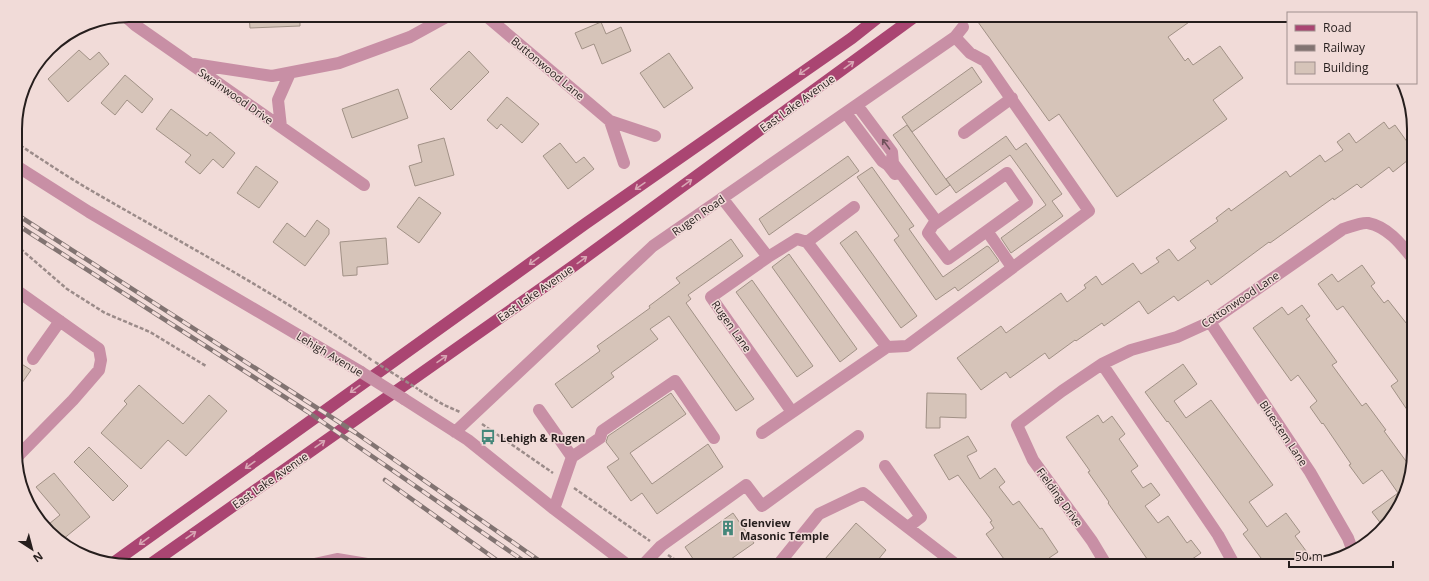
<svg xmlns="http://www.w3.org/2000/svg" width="1429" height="581" font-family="'Open Sans',sans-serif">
<rect width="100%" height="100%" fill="#f1dbd8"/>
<!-- building -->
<path fill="#d6c4b9" stroke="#a19186" d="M 249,15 L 300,15 L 300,26 L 250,28 Z
M 987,15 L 1199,15 L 1168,37 L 1185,61 L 1188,58 L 1193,65 L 1220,46 L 1243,78 L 1213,100 L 1227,119 L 1117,197 L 1059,114 L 1049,121 L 978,22 Z
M 601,22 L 606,34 L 621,27 L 631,51 L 602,64 L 594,44 L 582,49 L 575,33 Z
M 79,50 L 90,60 L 99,52 L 109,64 L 68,102 L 48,79 Z
M 469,51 L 489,72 L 451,110 L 430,89 Z
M 669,53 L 693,88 L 664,108 L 640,73 Z
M 972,67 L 982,82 L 912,132 L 902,117 Z
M 125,75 L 153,99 L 142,113 L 127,100 L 115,115 L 101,103 Z
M 398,89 L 408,118 L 352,138 L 342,109 Z
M 507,97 L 539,124 L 522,143 L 501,124 L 497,129 L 487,120 Z
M 171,109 L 207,136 L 210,132 L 235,153 L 223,168 L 213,159 L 200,174 L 185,162 L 191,155 L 156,129 Z
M 1384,122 L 1389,129 L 1395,125 L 1413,150 L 1413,156 L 1393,172 L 1389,167 L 1361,188 L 1357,184 L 1334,200 L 1333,198 L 1270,243 L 1269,242 L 1211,285 L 1208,280 L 1178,301 L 1174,296 L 1148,314 L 1139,301 L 1104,326 L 1102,323 L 1076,341 L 1075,340 L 1049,359 L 1045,353 L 1010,378 L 1006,372 L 981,390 L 957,358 L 1001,326 L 1006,333 L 1061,293 L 1067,302 L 1086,288 L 1084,285 L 1096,276 L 1102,285 L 1133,263 L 1141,274 L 1159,262 L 1156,258 L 1169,249 L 1178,261 L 1196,248 L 1190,241 L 1218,221 L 1216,218 L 1229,208 L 1231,211 L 1286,171 L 1290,177 L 1320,155 L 1325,162 L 1343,150 L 1337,142 L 1349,133 L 1356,143 Z
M 907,125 L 950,185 L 936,195 L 893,135 Z
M 1006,136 L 1016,150 L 1026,143 L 1062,194 L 1052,201 L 1063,216 L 1011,253 L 1001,238 L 1046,205 L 1010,155 L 956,193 L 946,179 Z
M 444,138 L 454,175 L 415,186 L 409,166 L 422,162 L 418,145 Z
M 560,143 L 576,163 L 584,157 L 594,169 L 568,189 L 543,156 Z
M 848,156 L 859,171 L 769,235 L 759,219 Z
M 256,166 L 278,182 L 259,208 L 237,193 Z
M 872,167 L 914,226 L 909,229 L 943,277 L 987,246 L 989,247 L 999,261 L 958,291 L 955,287 L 936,300 L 894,240 L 899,236 L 857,177 Z
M 419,197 L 441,213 L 419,243 L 397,227 Z
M 317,220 L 329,229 L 329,234 L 305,266 L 273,242 L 287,223 L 305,237 Z
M 856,231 L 917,316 L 901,328 L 840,243 Z
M 386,238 L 388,264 L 357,267 L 357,275 L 343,276 L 340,242 Z
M 731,239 L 743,256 L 688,295 L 691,299 L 686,303 L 754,399 L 736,411 L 669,316 L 650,329 L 658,339 L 611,373 L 614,377 L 572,408 L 555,384 L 600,351 L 597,346 L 650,308 L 649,306 L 680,283 L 676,278 Z
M 789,254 L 857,349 L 840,362 L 772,267 Z
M 1362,265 L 1375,283 L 1371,286 L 1384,303 L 1388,300 L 1414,333 L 1414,420 L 1391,386 L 1398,381 L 1343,306 L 1337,310 L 1318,284 L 1332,274 L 1338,282 Z
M 752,280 L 813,366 L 797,377 L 736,292 Z
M 1302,305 L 1310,316 L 1306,319 L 1337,362 L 1332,365 L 1362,406 L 1366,403 L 1386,430 L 1384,431 L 1411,468 L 1408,489 L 1382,525 L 1372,512 L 1398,493 L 1382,470 L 1363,484 L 1349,465 L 1351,464 L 1323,423 L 1322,424 L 1310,407 L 1317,401 L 1298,375 L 1291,381 L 1253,328 L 1282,307 L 1288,315 Z
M 17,361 L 31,370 L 17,390 Z
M 1183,364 L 1197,384 L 1174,401 L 1186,418 L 1211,400 L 1273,485 L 1249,502 L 1267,527 L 1286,513 L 1300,532 L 1295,536 L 1315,563 L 1307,566 L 1267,566 L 1243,534 L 1248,530 L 1168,421 L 1167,422 L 1145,392 Z
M 139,385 L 183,424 L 209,395 L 227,411 L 186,456 L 168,440 L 141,469 L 101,433 L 127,404 L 124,401 Z
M 671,393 L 686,414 L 630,453 L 652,484 L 708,444 L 723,467 L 657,514 L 642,493 L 631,501 L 607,467 L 619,459 L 606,442 L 608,436 Z
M 927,393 L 966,394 L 966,418 L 940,417 L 940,428 L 926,428 Z
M 1098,415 L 1103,423 L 1112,416 L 1125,434 L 1119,439 L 1138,466 L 1131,471 L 1143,488 L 1151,483 L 1160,495 L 1145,506 L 1158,523 L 1168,516 L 1187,543 L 1191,540 L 1201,553 L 1182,566 L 1152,566 L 1108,503 L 1109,502 L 1088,472 L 1090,471 L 1066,437 Z
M 968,436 L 977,451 L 967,456 L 980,479 L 995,468 L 1005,482 L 999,487 L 1013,505 L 1019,501 L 1040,529 L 1042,528 L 1058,552 L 1049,558 L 1054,566 L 1009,566 L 986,534 L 994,528 L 990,522 L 992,521 L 958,475 L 949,480 L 934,455 Z
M 89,447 L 128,486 L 113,501 L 74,462 Z
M 54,473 L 90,517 L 62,540 L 44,528 L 60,515 L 36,487 Z
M 733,513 L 754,543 L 721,566 L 698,566 L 685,547 Z
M 856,523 L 886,550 L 873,566 L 819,566 Z"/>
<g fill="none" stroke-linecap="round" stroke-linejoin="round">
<!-- path -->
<path stroke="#9b8b89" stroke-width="2.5" stroke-dasharray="4 2" stroke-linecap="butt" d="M 15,142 C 41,159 66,176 92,191 C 187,246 284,297 373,361
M 16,245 L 67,289 L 105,313 L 150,332 L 206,366
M 419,390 L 444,405 L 460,412
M 482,424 L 553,473
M 574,488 L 650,541
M 668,555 L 684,566"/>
<!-- minor -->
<path stroke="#c88fa5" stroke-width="12" d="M 485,15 L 610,121 L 624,163
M 125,16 L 135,25 L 364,185
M 194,64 L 272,76 L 339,63 L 410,37 L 450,15
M 857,105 L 892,152 L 893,163 L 937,222
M 846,113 L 882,161 L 888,165 L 895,174
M 610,121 L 655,136
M 281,127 L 278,100 L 290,73
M 964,133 L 1012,98
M 15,165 L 89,212 L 361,372
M 1007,173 L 1027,202 L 948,259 L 928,233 L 933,225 Z
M 722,198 L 768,257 L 797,239 L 807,242 L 887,347
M 987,231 L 1012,267
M 807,242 L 854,207
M 768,257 L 711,297 L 792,412
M 16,290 L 99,349 L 101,360 L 99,370 L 73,400 L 17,457
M 1210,322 L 1310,472 L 1348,538 L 1352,549
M 33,359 L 60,321
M 1102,364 L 1218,535 L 1235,566
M 404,399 L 468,440 L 554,509 L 629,566
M 539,410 L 572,457 L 554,509
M 455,432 L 653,246 L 955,37 L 963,27
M 762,433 L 887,347 L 907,346 L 1089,211 L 985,61 L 970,53 L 955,37
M 572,457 L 600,438 L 602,431 L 675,381 L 714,438
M 885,466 L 921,517 L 908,527
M 305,566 L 337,559 L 379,566
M 642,566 L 661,546 L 746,485 L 762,506 L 858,436
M 777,566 L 819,514 L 863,493 L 958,566
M 1107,566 L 1092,541 L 1033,460 L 1017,425 L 1062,391 L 1102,364 L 1131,350 L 1177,337 L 1210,322 L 1343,229 C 1350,227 1361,222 1368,223 C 1388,227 1401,244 1413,259"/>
<!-- major -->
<path stroke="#aa4572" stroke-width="12" d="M 113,563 L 585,224 L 852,38 L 881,15
M 148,566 L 572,267 L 917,15"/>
<defs>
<path id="rail" d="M 16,214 L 356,433 L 547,566
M 16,224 L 308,412 L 531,566
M 385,480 L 505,566"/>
</defs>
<!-- rail casing -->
<use href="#rail" stroke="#827472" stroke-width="4.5"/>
<!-- rail -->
<use href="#rail" stroke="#f1dbd8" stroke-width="3" stroke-dasharray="9" stroke-linecap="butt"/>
<!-- path-bridge -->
<path stroke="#9b8b89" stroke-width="2.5" stroke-dasharray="4 2" stroke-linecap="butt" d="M 375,362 L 418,389"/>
<!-- minor-bridge -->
<path stroke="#c88fa5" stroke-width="12" d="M 361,372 L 404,399"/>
</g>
<!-- one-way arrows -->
<defs><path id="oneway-shaft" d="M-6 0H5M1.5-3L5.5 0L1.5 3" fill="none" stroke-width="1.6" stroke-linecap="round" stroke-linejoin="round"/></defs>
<g stroke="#d8a6b4">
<use href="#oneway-shaft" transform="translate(849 65) rotate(-36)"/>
<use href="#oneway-shaft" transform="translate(804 71) rotate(145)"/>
<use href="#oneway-shaft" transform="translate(687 183) rotate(-36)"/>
<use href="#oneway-shaft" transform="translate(640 186) rotate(145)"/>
<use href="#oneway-shaft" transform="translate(582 260) rotate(-36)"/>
<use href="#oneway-shaft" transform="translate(534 261) rotate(144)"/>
<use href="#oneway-shaft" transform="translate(442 359) rotate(-35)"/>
<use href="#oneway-shaft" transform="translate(355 389) rotate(144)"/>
<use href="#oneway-shaft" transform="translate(320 444) rotate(-35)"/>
<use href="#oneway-shaft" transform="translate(250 465) rotate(144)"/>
<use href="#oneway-shaft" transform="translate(191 535) rotate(-35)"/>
<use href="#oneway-shaft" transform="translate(144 541) rotate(144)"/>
</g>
<use stroke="#6f515a" href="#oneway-shaft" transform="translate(886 144) rotate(-126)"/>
<!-- icons -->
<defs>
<symbol id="bus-bare" viewBox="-9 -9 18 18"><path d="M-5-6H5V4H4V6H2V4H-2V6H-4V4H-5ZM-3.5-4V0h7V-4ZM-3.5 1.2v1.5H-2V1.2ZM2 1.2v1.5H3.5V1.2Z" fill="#44877a" stroke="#f1dbd8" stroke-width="2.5" paint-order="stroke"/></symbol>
<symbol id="building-bare" viewBox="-9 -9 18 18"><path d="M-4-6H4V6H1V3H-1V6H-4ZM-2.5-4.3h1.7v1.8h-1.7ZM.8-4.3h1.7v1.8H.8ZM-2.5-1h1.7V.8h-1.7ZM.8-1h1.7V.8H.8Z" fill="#44877a" stroke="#f1dbd8" stroke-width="2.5" paint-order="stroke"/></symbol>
</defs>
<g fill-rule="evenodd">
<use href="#bus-bare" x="477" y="426" width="22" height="22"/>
<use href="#building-bare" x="717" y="517" width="22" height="22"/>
</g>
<g text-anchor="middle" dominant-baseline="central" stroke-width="3" stroke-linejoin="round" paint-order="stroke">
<!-- street labels -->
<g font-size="11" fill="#261e1d" stroke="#f1dbd8">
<text transform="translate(548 68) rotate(40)">Buttonwood Lane</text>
<text transform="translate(236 96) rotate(35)">Swainwood Drive</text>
<text transform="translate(797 103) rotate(-36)">East Lake Avenue</text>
<text transform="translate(698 215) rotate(-35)">Rugen Road</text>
<text transform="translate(535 293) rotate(-35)">East Lake Avenue</text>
<text transform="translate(1240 299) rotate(-34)">Cottonwood Lane</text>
<text transform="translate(732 326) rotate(55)">Rugen Lane</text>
<text transform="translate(330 354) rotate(31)">Lehigh Avenue</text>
<text transform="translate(1284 433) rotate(56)">Bluestem Lane</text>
<text transform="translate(270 480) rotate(-35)">East Lake Avenue</text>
<text transform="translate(1060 497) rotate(54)">Fielding Drive</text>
</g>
<!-- poi labels -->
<g font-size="11" font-weight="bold" fill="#261e1d" stroke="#f1dbd8" text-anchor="start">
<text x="500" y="437">Lehigh &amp; Rugen</text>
<text x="740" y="522">Glenview<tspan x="740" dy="13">Masonic Temple</tspan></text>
</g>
</g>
<!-- crop -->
<path d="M0 0H1429V581H0ZM129 22H1300A107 107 0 0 1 1407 129V452A107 107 0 0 1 1300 559H129A107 107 0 0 1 22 452V129A107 107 0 0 1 129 22Z" fill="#f1dbd8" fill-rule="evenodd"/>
<path fill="none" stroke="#261e1d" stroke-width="2" d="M129 22H1300A107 107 0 0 1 1407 129V452A107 107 0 0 1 1300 559H129A107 107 0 0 1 22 452V129A107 107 0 0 1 129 22Z"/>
<!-- legend -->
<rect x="1287" y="12" width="130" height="72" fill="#f1dbd8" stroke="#a08f8d"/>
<rect x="1295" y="25" width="20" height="6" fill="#aa4572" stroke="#a08f8d"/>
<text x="1323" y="32" font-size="12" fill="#261e1d">Road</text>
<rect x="1295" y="45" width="20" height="6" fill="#827472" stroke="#a08f8d"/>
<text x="1323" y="52" font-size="12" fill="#261e1d">Railway</text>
<rect x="1295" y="62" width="20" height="12" fill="#d6c4b9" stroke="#a08f8d"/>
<text x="1323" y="72" font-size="12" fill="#261e1d">Building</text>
<!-- north arrow -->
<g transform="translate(32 549) rotate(144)" stroke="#f1dbd8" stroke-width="3" paint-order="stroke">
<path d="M0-3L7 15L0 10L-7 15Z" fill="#261e1d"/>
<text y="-6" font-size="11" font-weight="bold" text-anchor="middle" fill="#261e1d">N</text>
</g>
<!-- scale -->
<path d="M1289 561v6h104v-6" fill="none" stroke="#261e1d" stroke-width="2"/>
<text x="1295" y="561" font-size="12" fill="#261e1d" stroke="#f1dbd8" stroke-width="3" paint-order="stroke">50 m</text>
</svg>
